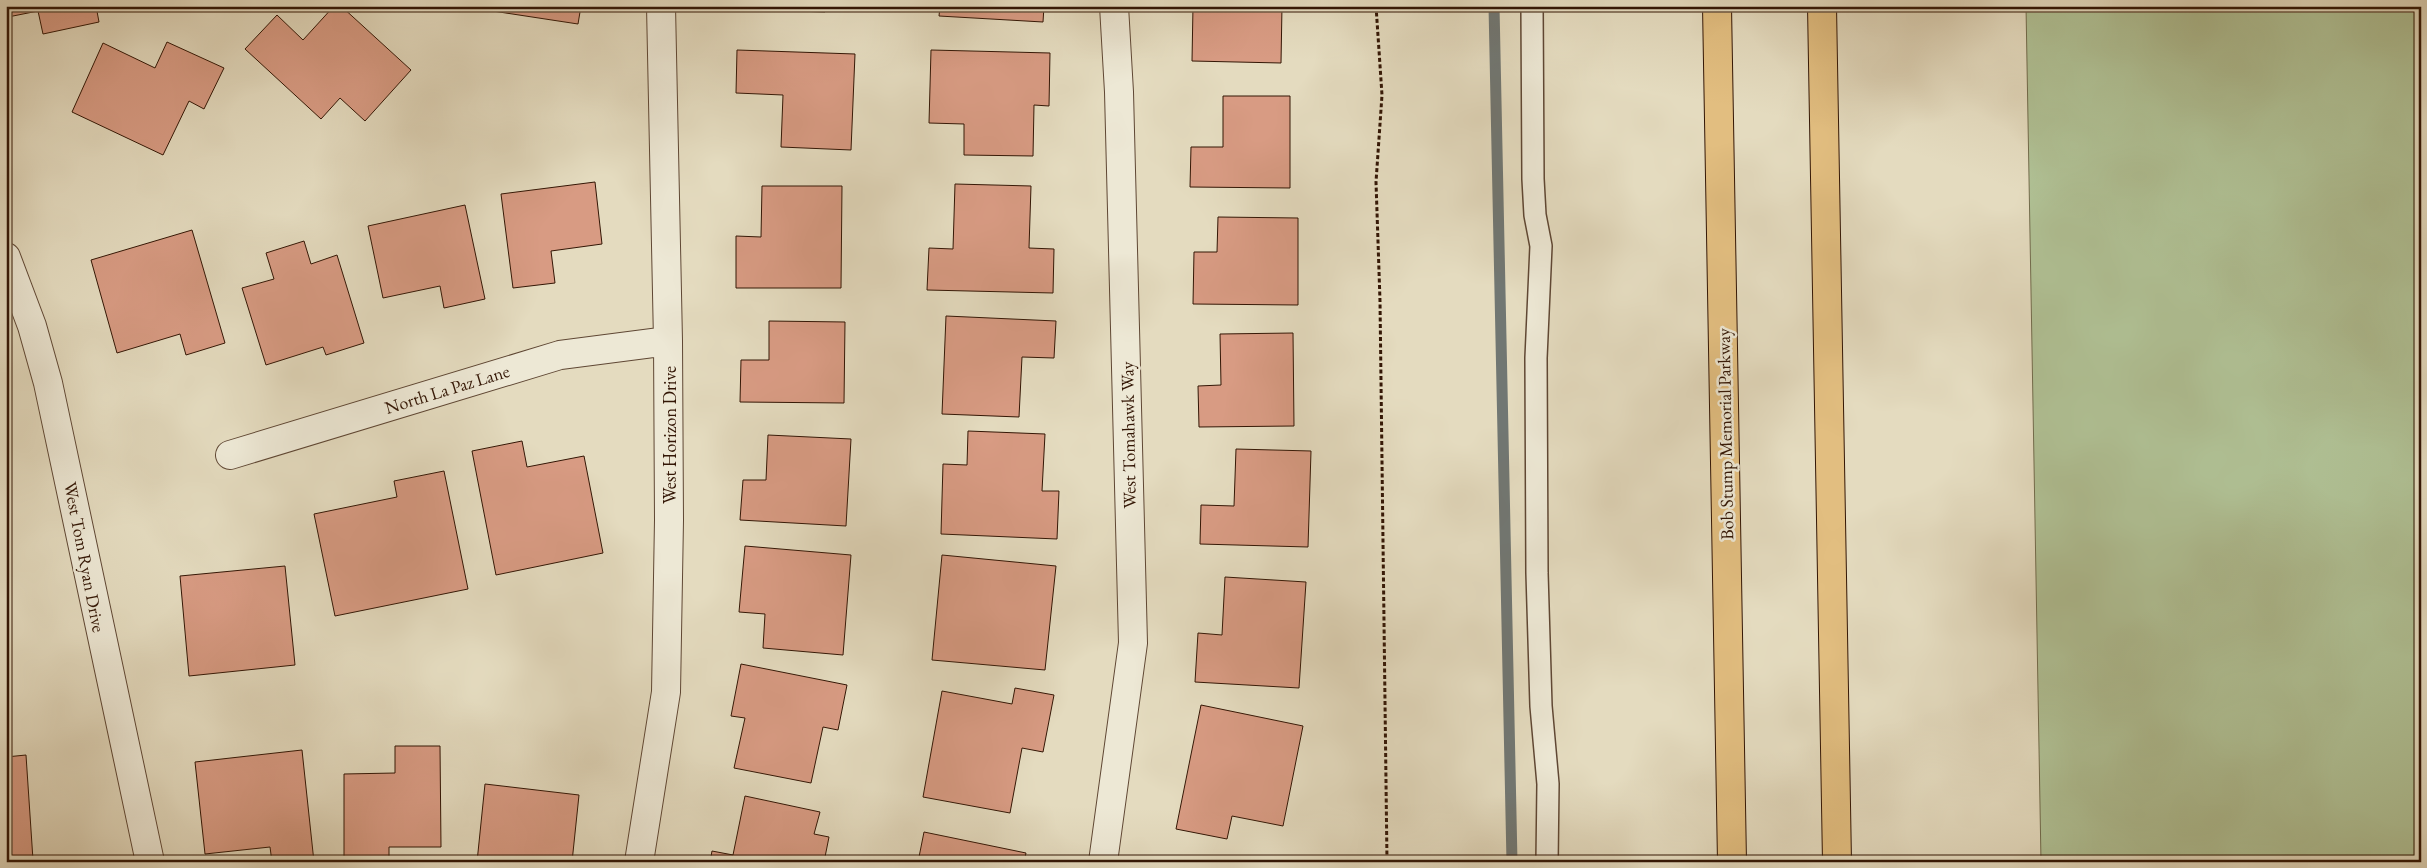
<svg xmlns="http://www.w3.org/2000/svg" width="2427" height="868" font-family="'EB Garamond',serif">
<rect width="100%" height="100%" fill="#e4dbbf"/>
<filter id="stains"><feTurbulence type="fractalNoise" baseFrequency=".004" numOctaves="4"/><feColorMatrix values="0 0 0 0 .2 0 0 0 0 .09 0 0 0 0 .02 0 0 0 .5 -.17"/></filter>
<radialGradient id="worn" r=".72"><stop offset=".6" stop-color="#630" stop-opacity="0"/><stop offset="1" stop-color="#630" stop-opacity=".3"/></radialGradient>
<!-- green -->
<path fill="#b0c195" stroke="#726c4d" d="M 2026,6 L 2421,6 L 2421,862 L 2041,862 Z"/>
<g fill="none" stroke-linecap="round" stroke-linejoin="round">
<!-- stream -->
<path stroke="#717773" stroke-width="11" d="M 1494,6 L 1512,862"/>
</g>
<!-- building -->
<path fill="#d89b83" stroke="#331605" d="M 6,6 L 96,6 L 99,22 L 43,34 L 38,11 L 8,17 Z
M 334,6 L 341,6 L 411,70 L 365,121 L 340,98 L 321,119 L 245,49 L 277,15 L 303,40 Z
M 474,6 L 581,6 L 578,24 L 473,8 Z
M 733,6 L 826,6 L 825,12 L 733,9 Z
M 940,6 L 1044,6 L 1043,22 L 939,16 Z
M 1193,6 L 1282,6 L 1281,63 L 1192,61 Z
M 167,42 L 224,68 L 204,109 L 189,101 L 163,155 L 72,112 L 103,43 L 155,68 Z
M 737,50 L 855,54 L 851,150 L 781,147 L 783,95 L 736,93 Z
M 931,50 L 1050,53 L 1049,106 L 1034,105 L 1033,156 L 964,155 L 964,124 L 929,123 Z
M 1223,96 L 1290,96 L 1290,188 L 1190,187 L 1191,147 L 1223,147 Z
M 595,182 L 602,244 L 551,251 L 555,283 L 513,288 L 501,194 Z
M 955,184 L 1031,186 L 1029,248 L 1054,249 L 1053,293 L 927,290 L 929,248 L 953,249 Z
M 762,186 L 842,186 L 841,288 L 736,288 L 736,236 L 761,237 Z
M 465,205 L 485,299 L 444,308 L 440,286 L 383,298 L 368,226 Z
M 1218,217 L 1298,218 L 1298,305 L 1193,304 L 1194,252 L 1217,252 Z
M 192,230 L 225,343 L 186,355 L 180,334 L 117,353 L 91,260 Z
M 304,241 L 311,264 L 337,255 L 364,343 L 326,355 L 323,347 L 266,365 L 242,288 L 274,279 L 266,253 Z
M 946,316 L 1056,321 L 1054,358 L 1022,357 L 1019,417 L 942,414 Z
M 769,321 L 845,322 L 844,403 L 740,402 L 741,360 L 769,360 Z
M 1293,333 L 1294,426 L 1199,427 L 1198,386 L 1221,385 L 1220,334 Z
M 968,431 L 1045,434 L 1042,491 L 1059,491 L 1057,539 L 941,534 L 943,464 L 967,465 Z
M 768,435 L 851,439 L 846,526 L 740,520 L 743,480 L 766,480 Z
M 522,441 L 527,467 L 584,456 L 603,553 L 496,575 L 472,451 Z
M 1236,449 L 1311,451 L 1308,547 L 1200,544 L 1201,505 L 1234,506 Z
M 444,471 L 468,589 L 335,616 L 314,514 L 397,497 L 394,481 Z
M 745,546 L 851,555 L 843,655 L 763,648 L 765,614 L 739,612 Z
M 942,555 L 1056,566 L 1045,670 L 932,660 Z
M 285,566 L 295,665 L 189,676 L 180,576 Z
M 1225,577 L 1306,582 L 1299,688 L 1195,682 L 1198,633 L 1222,635 Z
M 741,664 L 847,685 L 838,730 L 823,727 L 811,783 L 734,768 L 745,718 L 731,716 Z
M 1015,688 L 1054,695 L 1043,752 L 1022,748 L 1010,813 L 923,797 L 942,691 L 1012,704 Z
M 1201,705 L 1303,726 L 1283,826 L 1232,816 L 1227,839 L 1176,829 Z
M 395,746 L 440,746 L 441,847 L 389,847 L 389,862 L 344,862 L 344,774 L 395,773 Z
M 302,750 L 314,862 L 272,862 L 270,847 L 205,854 L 195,762 Z
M 26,755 L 33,860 L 6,862 L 6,757 Z
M 485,784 L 579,795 L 572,862 L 477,862 Z
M 745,796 L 820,812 L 814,834 L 829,837 L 824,862 L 710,862 L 712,851 L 733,855 Z
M 924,832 L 1026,853 L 1024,862 L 918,862 Z"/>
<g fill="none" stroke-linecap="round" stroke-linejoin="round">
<defs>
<path id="service" d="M 1532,6 L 1533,179 L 1535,215 L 1541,246 L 1536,358 L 1537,573 L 1541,706 L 1548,784 L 1547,862"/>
<path id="minor" d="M 230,455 L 560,355 L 668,341
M 639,862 L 666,692 L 669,520 L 668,341 L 661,6
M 1103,862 L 1133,643 L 1119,92 L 1114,6"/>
<path id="tertiary" d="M 6,257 L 32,326 L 48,383 L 150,862"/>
<path id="motorway" d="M 1717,6 L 1732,862
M 1822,6 L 1837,862"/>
</defs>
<!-- service casing -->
<use href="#service" stroke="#5f4734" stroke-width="24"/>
<!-- minor casing -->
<use href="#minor" stroke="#5f4734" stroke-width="30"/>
<!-- tertiary casing -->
<use href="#tertiary" stroke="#5f4734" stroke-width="30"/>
<!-- motorway casing -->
<use href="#motorway" stroke="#331605" stroke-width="30"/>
<!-- path -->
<path stroke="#331605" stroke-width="3" stroke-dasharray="4 2.5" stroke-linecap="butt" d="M 1376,6 L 1382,95 L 1376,182 L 1380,301 L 1387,862"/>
<!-- service -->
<use href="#service" stroke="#ede8d5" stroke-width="21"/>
<!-- minor -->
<use href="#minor" stroke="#ede8d5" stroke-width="28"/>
<!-- tertiary -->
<use href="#tertiary" stroke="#ede8d5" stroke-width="28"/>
<!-- motorway -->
<use href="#motorway" stroke="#e2be80" stroke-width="28"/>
</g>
<g text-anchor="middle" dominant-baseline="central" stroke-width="5" stroke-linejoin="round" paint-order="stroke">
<!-- street labels -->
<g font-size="18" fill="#331605" stroke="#ede8d5">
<text transform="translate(447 389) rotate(-17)">North La Paz Lane</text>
<text transform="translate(1725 434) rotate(-91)">Bob Stump Memorial Parkway</text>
<text transform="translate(669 435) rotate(-90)">West Horizon Drive</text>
<text transform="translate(1128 435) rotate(-91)">West Tomahawk Way</text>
<text transform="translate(85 557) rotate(79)">West Tom Ryan Drive</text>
</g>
</g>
<!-- margin -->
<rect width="2427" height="868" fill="none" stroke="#e4dbbf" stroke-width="25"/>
<rect x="8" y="8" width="2412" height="853" fill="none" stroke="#331605" stroke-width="2.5"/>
<rect x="12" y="12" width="2402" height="843" fill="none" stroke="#331605"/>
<rect width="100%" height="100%" filter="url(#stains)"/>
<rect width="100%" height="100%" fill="url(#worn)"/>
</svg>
